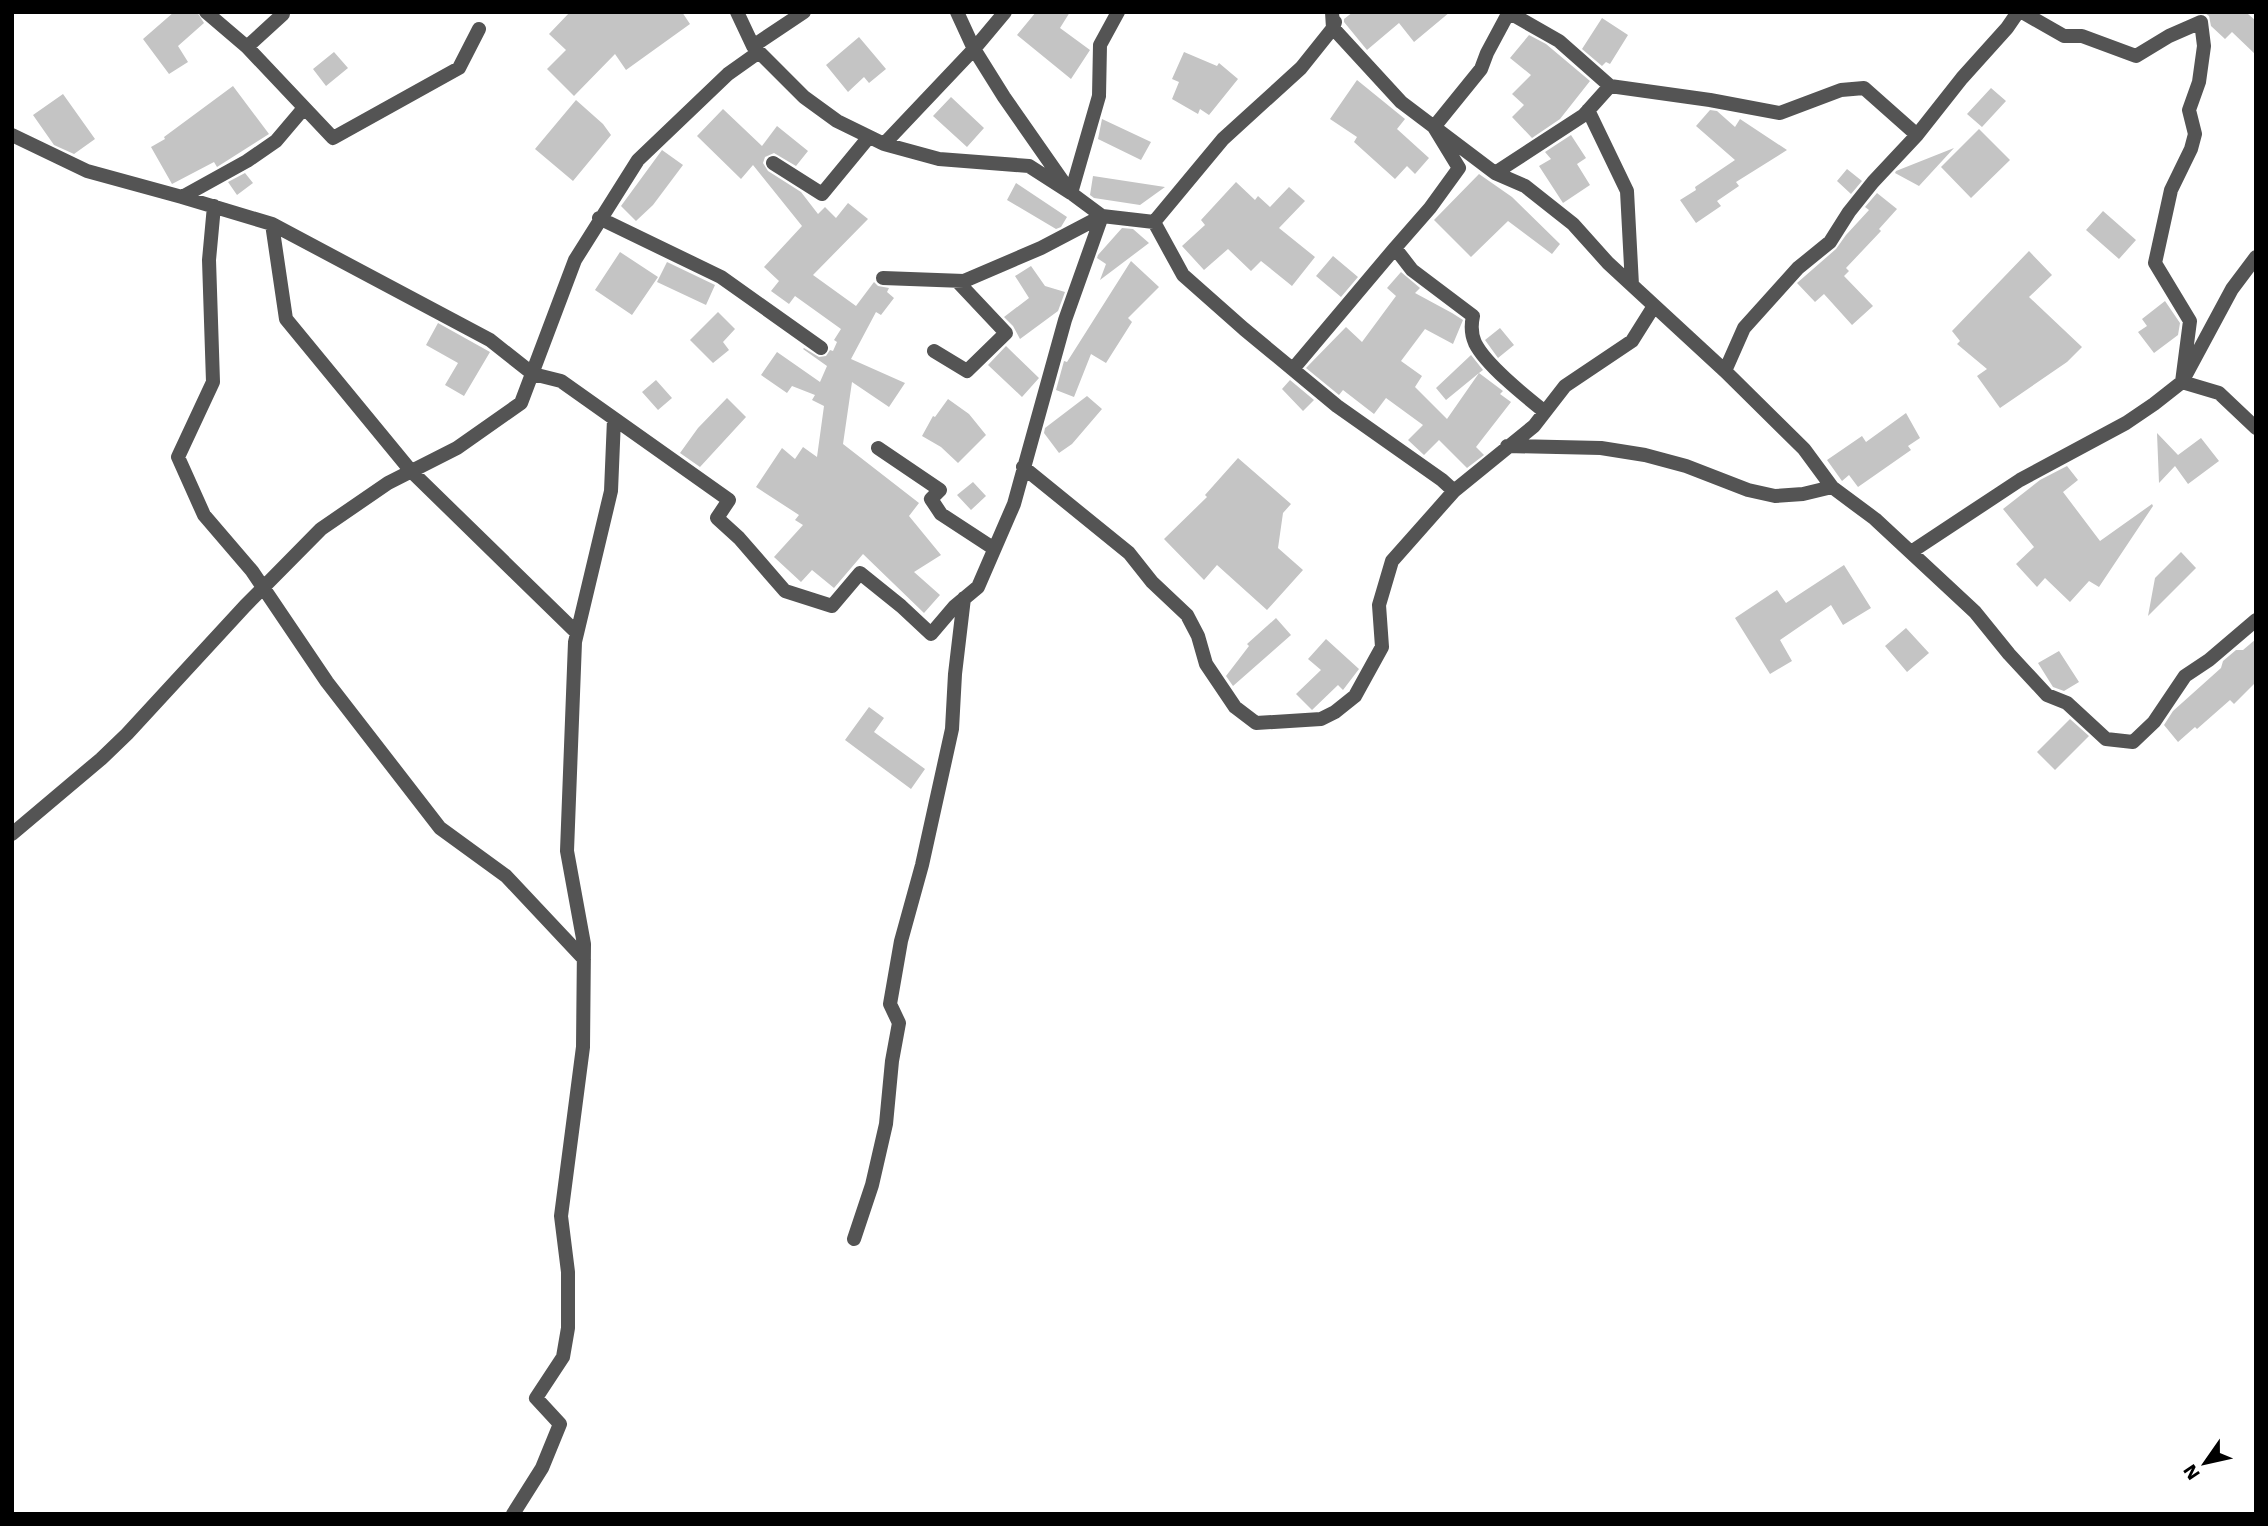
<svg xmlns="http://www.w3.org/2000/svg" width="2268" height="1526" font-family="'Work Sans',sans-serif">
<rect width="100%" height="100%" fill="#fff"/>
<!-- building -->
<path fill="#c4c4c4" d="M 174,12 L 197,12 L 204,23 L 178,46 L 188,62 L 169,74 L 143,39 Z
M 570,12 L 682,12 L 690,24 L 626,70 L 615,54 L 574,96 L 547,69 L 566,50 L 549,34 Z
M 1036,12 L 1070,12 L 1060,28 L 1090,50 L 1071,79 L 1017,35 Z
M 1353,12 L 1450,12 L 1414,42 L 1399,23 L 1367,50 L 1344,22 L 1344,19 Z
M 2197,12 L 2250,12 L 2248,14 L 2256,21 L 2256,55 L 2232,32 L 2225,39 L 2211,26 L 2209,16 L 2205,13 Z
M 1602,18 L 1628,35 L 1610,64 L 1606,62 L 1602,66 L 1582,49 Z
M 1529,35 L 1546,44 L 1590,81 L 1560,119 L 1532,138 L 1512,117 L 1524,105 L 1512,94 L 1531,75 L 1510,58 Z
M 859,37 L 886,69 L 869,83 L 864,77 L 848,92 L 826,65 Z
M 334,52 L 348,68 L 326,86 L 313,69 Z
M 1184,52 L 1217,66 L 1219,63 L 1238,79 L 1209,115 L 1200,109 L 1198,114 L 1172,99 L 1179,82 L 1172,79 Z
M 1357,80 L 1405,119 L 1397,129 L 1429,158 L 1415,174 L 1407,166 L 1395,179 L 1354,142 L 1357,137 L 1330,119 Z
M 233,86 L 269,134 L 217,167 L 214,162 L 172,184 L 151,147 L 165,139 L 164,137 Z
M 1991,88 L 2006,101 L 1982,127 L 1967,114 Z
M 63,94 L 95,139 L 74,154 L 54,145 L 33,115 Z
M 951,97 L 984,128 L 967,147 L 933,116 Z
M 576,100 L 603,124 L 611,135 L 573,181 L 535,149 Z
M 723,109 L 762,146 L 777,126 L 808,151 L 796,166 L 774,153 L 765,157 L 763,163 L 768,171 L 801,192 L 818,214 L 825,207 L 836,218 L 848,203 L 868,219 L 813,275 L 856,306 L 874,282 L 878,286 L 889,288 L 887,292 L 894,298 L 881,315 L 876,312 L 851,359 L 905,383 L 889,407 L 852,382 L 843,444 L 919,503 L 909,516 L 941,555 L 914,572 L 940,595 L 924,613 L 863,554 L 834,588 L 812,570 L 801,582 L 774,557 L 803,525 L 795,520 L 799,515 L 756,487 L 782,448 L 795,459 L 803,447 L 817,457 L 824,406 L 812,400 L 815,395 L 792,386 L 787,393 L 761,375 L 777,352 L 820,382 L 827,366 L 803,349 L 804,348 L 819,357 L 826,356 L 830,350 L 833,351 L 837,342 L 834,340 L 841,329 L 795,296 L 789,304 L 771,291 L 779,281 L 764,267 L 802,226 L 753,165 L 741,179 L 697,136 Z
M 1710,110 L 1717,111 L 1735,127 L 1740,119 L 1787,150 L 1736,182 L 1739,186 L 1717,201 L 1721,206 L 1696,223 L 1680,200 L 1696,190 L 1695,187 L 1735,160 L 1696,126 Z
M 1102,119 L 1151,142 L 1141,160 L 1098,139 Z
M 1979,129 L 2010,160 L 1971,198 L 1941,167 Z
M 1571,135 L 1586,158 L 1577,164 L 1590,185 L 1563,203 L 1539,166 L 1551,159 L 1545,152 Z
M 1954,148 L 1919,186 L 1895,173 L 1896,171 Z
M 662,150 L 683,165 L 653,205 L 636,221 L 621,206 Z
M 1847,169 L 1862,181 L 1851,194 L 1837,181 Z
M 245,173 L 253,183 L 237,195 L 228,182 Z
M 1479,174 L 1512,197 L 1560,244 L 1552,254 L 1508,221 L 1471,257 L 1434,220 Z
M 1093,176 L 1165,187 L 1140,205 L 1094,198 L 1090,195 Z
M 1236,182 L 1255,200 L 1258,196 L 1270,207 L 1289,187 L 1305,201 L 1279,228 L 1315,257 L 1292,286 L 1261,261 L 1251,271 L 1228,249 L 1204,270 L 1182,246 L 1205,225 L 1201,220 Z
M 1016,183 L 1067,217 L 1061,227 L 1056,229 L 1007,200 Z
M 1877,193 L 1897,209 L 1879,229 L 1881,231 L 1846,268 L 1849,271 L 1844,276 L 1873,306 L 1852,325 L 1824,294 L 1815,302 L 1797,283 L 1836,249 L 1846,235 L 1869,210 L 1865,207 Z
M 2103,211 L 2136,240 L 2119,259 L 2086,230 Z
M 1122,228 L 1133,229 L 1149,243 L 1100,280 L 1106,264 L 1097,258 L 1098,255 Z
M 2029,251 L 2052,275 L 2029,297 L 2082,347 L 2067,362 L 2000,408 L 1977,376 L 1987,369 L 1957,344 L 1960,341 L 1952,331 Z
M 620,252 L 658,277 L 632,315 L 595,290 Z
M 1333,256 L 1358,277 L 1341,297 L 1316,276 Z
M 1131,261 L 1159,287 L 1128,318 L 1132,322 L 1106,363 L 1091,354 L 1074,397 L 1056,390 L 1064,361 L 1067,362 Z
M 667,262 L 715,285 L 706,305 L 657,282 Z
M 1031,266 L 1045,286 L 1065,292 L 1058,311 L 1020,339 L 1013,326 L 1004,317 L 1029,298 L 1015,276 Z
M 1401,272 L 1420,288 L 1415,293 L 1452,313 L 1463,320 L 1453,344 L 1425,329 L 1401,361 L 1422,376 L 1415,387 L 1447,419 L 1479,373 L 1446,400 L 1436,388 L 1471,355 L 1483,370 L 1479,373 L 1503,391 L 1500,394 L 1511,402 L 1476,447 L 1484,455 L 1467,468 L 1439,440 L 1424,455 L 1408,440 L 1423,425 L 1386,398 L 1374,414 L 1343,390 L 1339,395 L 1306,368 L 1346,327 L 1362,342 L 1396,296 L 1387,288 Z
M 2165,301 L 2180,323 L 2178,335 L 2154,353 L 2138,332 L 2147,326 L 2142,319 Z
M 718,312 L 735,329 L 723,342 L 729,350 L 713,363 L 690,340 Z
M 438,323 L 490,352 L 464,396 L 445,385 L 458,363 L 426,345 Z
M 1500,328 L 1514,345 L 1498,358 L 1485,340 Z
M 1006,346 L 1039,378 L 1022,397 L 988,365 Z
M 656,380 L 672,398 L 658,410 L 642,392 Z
M 1290,380 L 1314,400 L 1303,411 L 1282,389 Z
M 1087,396 L 1102,409 L 1072,444 L 1059,453 L 1044,433 L 1045,428 Z
M 727,398 L 746,417 L 700,467 L 680,453 L 698,428 Z
M 948,399 L 969,414 L 986,435 L 958,463 L 941,447 L 922,436 L 933,416 L 935,417 Z
M 1906,413 L 1920,438 L 1908,446 L 1911,450 L 1858,487 L 1849,475 L 1842,481 L 1827,460 L 1862,436 L 1866,442 Z
M 2157,433 L 2178,455 L 2201,438 L 2219,461 L 2188,484 L 2175,466 L 2159,483 Z
M 1238,458 L 1291,504 L 1283,513 L 1278,548 L 1303,570 L 1267,610 L 1217,565 L 1204,580 L 1164,539 L 1207,497 L 1205,495 Z
M 2067,466 L 2078,480 L 2063,492 L 2100,541 L 2152,504 L 2153,506 L 2099,587 L 2089,581 L 2070,602 L 2045,578 L 2037,587 L 2016,564 L 2034,547 L 2003,509 L 2040,480 Z
M 973,482 L 986,496 L 971,510 L 957,495 Z
M 2181,552 L 2196,568 L 2148,616 L 2155,578 Z
M 1844,565 L 1871,608 L 1843,625 L 1831,605 L 1780,640 L 1792,661 L 1770,674 L 1735,618 L 1777,590 L 1786,603 Z
M 1276,618 L 1291,635 L 1233,686 L 1226,676 L 1249,646 L 1247,644 Z
M 1906,628 L 1929,653 L 1907,672 L 1885,646 Z
M 1326,639 L 1359,669 L 1343,690 L 1338,685 L 1312,710 L 1296,694 L 1321,670 L 1308,659 Z
M 2256,639 L 2256,682 L 2234,704 L 2230,700 L 2197,729 L 2195,727 L 2178,742 L 2164,725 L 2173,711 L 2221,668 L 2223,661 L 2236,650 L 2243,650 Z
M 2059,651 L 2079,682 L 2064,691 L 2053,687 L 2038,663 Z
M 869,707 L 884,718 L 874,732 L 925,769 L 911,789 L 845,740 Z
M 2070,719 L 2089,736 L 2055,770 L 2037,752 Z"/>
<g fill="none" stroke-linecap="round" stroke-linejoin="round">
<!-- street -->
<path stroke="#545454" stroke-width="14" d="M 206,12 L 247,47 L 333,138 L 459,68 L 479,29
M 737,12 L 753,46 L 804,97 L 837,121 L 884,144 L 939,159 L 1029,166 L 1071,193 L 1099,96 L 1100,45 L 1118,12
M 957,12 L 974,49 L 1004,97 L 1071,193 L 1102,216 L 1154,222 L 1223,139 L 1301,68 L 1333,28 L 1335,22
M 1332,12 L 1333,28 L 1401,102 L 1495,173 L 1525,186 L 1573,224 L 1608,263 L 1725,371 L 1804,449 L 1832,487 L 1875,519 L 1975,612 L 2009,654 L 2047,695 L 2067,703 L 2106,739 L 2133,742 L 2154,722 L 2185,676 L 2209,660 L 2256,620
M 1508,12 L 1559,41 L 1610,86 L 1710,100 L 1780,113 L 1841,90 L 1864,88 L 1917,135
M 1509,12 L 1487,53 L 1481,69 L 1434,127 L 1459,168 L 1430,208 L 1395,248 L 1412,270 L 1473,316 C 1471,325 1471,334 1475,343 C 1486,365 1525,396 1545,412
M 2022,12 L 2064,36 L 2082,36 L 2136,56 L 2169,36 L 2201,22 L 2204,46 L 2199,82 L 2189,110 L 2195,134 L 2191,149 L 2171,190 L 2155,263 L 2190,321 L 2182,382 L 2219,393 L 2256,428
M 753,46 L 804,12
M 247,47 L 283,14
M 1588,110 L 1627,191 L 1632,285
M 12,135 L 87,171 L 182,197 L 247,161 L 276,141 L 304,108
M 884,144 L 974,49 L 1005,12
M 773,163 L 822,194 L 869,137
M 1495,173 L 1584,115 L 1610,86
M 182,197 L 272,224 L 490,340 L 533,374 L 561,381 L 729,500 L 717,518 L 739,538 L 785,591 L 832,606 L 860,573 L 901,606 L 931,634 L 954,607 L 978,587 L 1014,504 L 1065,320 L 1102,216
M 214,206 L 209,260 L 213,382 L 178,457 L 204,515 L 252,571 L 327,682 L 440,828 L 506,876 L 584,959
M 599,218 L 721,277 L 821,348
M 1154,222 L 1183,275 L 1244,329 L 1337,406 L 1442,480 L 1454,491
M 272,224 L 286,319 L 411,471 L 577,633
M 883,278 L 964,281 L 1041,248 L 1102,216
M 934,351 L 967,371 L 1006,333 L 957,281
M 1293,369 L 1395,248
M 1725,371 L 1744,328 L 1798,268 L 1830,242 L 1849,212 L 1873,182 L 1917,135 L 1962,78 L 2007,28 L 2018,12
M 1507,446 L 1601,448 L 1645,455 L 1686,466 L 1748,490 L 1775,496 L 1803,494 L 1832,487
M 878,448 L 940,490 L 931,499 L 941,514 L 993,548
M 1023,467 L 1129,553 L 1152,582 L 1187,615 L 1198,636 L 1206,664 L 1235,707 L 1256,723 L 1321,719 L 1335,712 L 1355,696 L 1382,647 L 1379,605 L 1392,561 L 1454,491 L 1534,426 L 1565,386 L 1632,341 L 1654,306
M 1911,552 L 2020,480 L 2126,423 L 2154,404 L 2182,382 L 2232,289 L 2256,257
M 12,834 L 101,759 L 127,734 L 245,606 L 321,529 L 388,483 L 457,448 L 521,403 L 575,260 L 638,160 L 728,74 L 759,52
M 854,1239 L 872,1185 L 886,1124 L 892,1061 L 899,1023 L 890,1004 L 901,941 L 922,865 L 952,729 L 955,674 L 964,598
M 513,1514 L 542,1468 L 560,1424 L 536,1398 L 563,1357 L 568,1328 L 568,1272 L 561,1216 L 583,1047 L 584,944 L 567,851 L 575,642 L 611,491 L 614,419"/>
</g>
<!-- border -->
<rect width="2268" height="1526" fill="none" stroke="#000000" stroke-width="28"/>
<!-- north arrow -->
<g transform="translate(2205 1463) rotate(236)" stroke="#ffffff" stroke-width="5" paint-order="stroke">
<path d="M0-5L12 26L0 18L-12 26Z" fill="#000000"/>
<text y="-10" font-size="19" font-weight="bold" text-anchor="middle" fill="#000000">N</text>
</g>
</svg>
